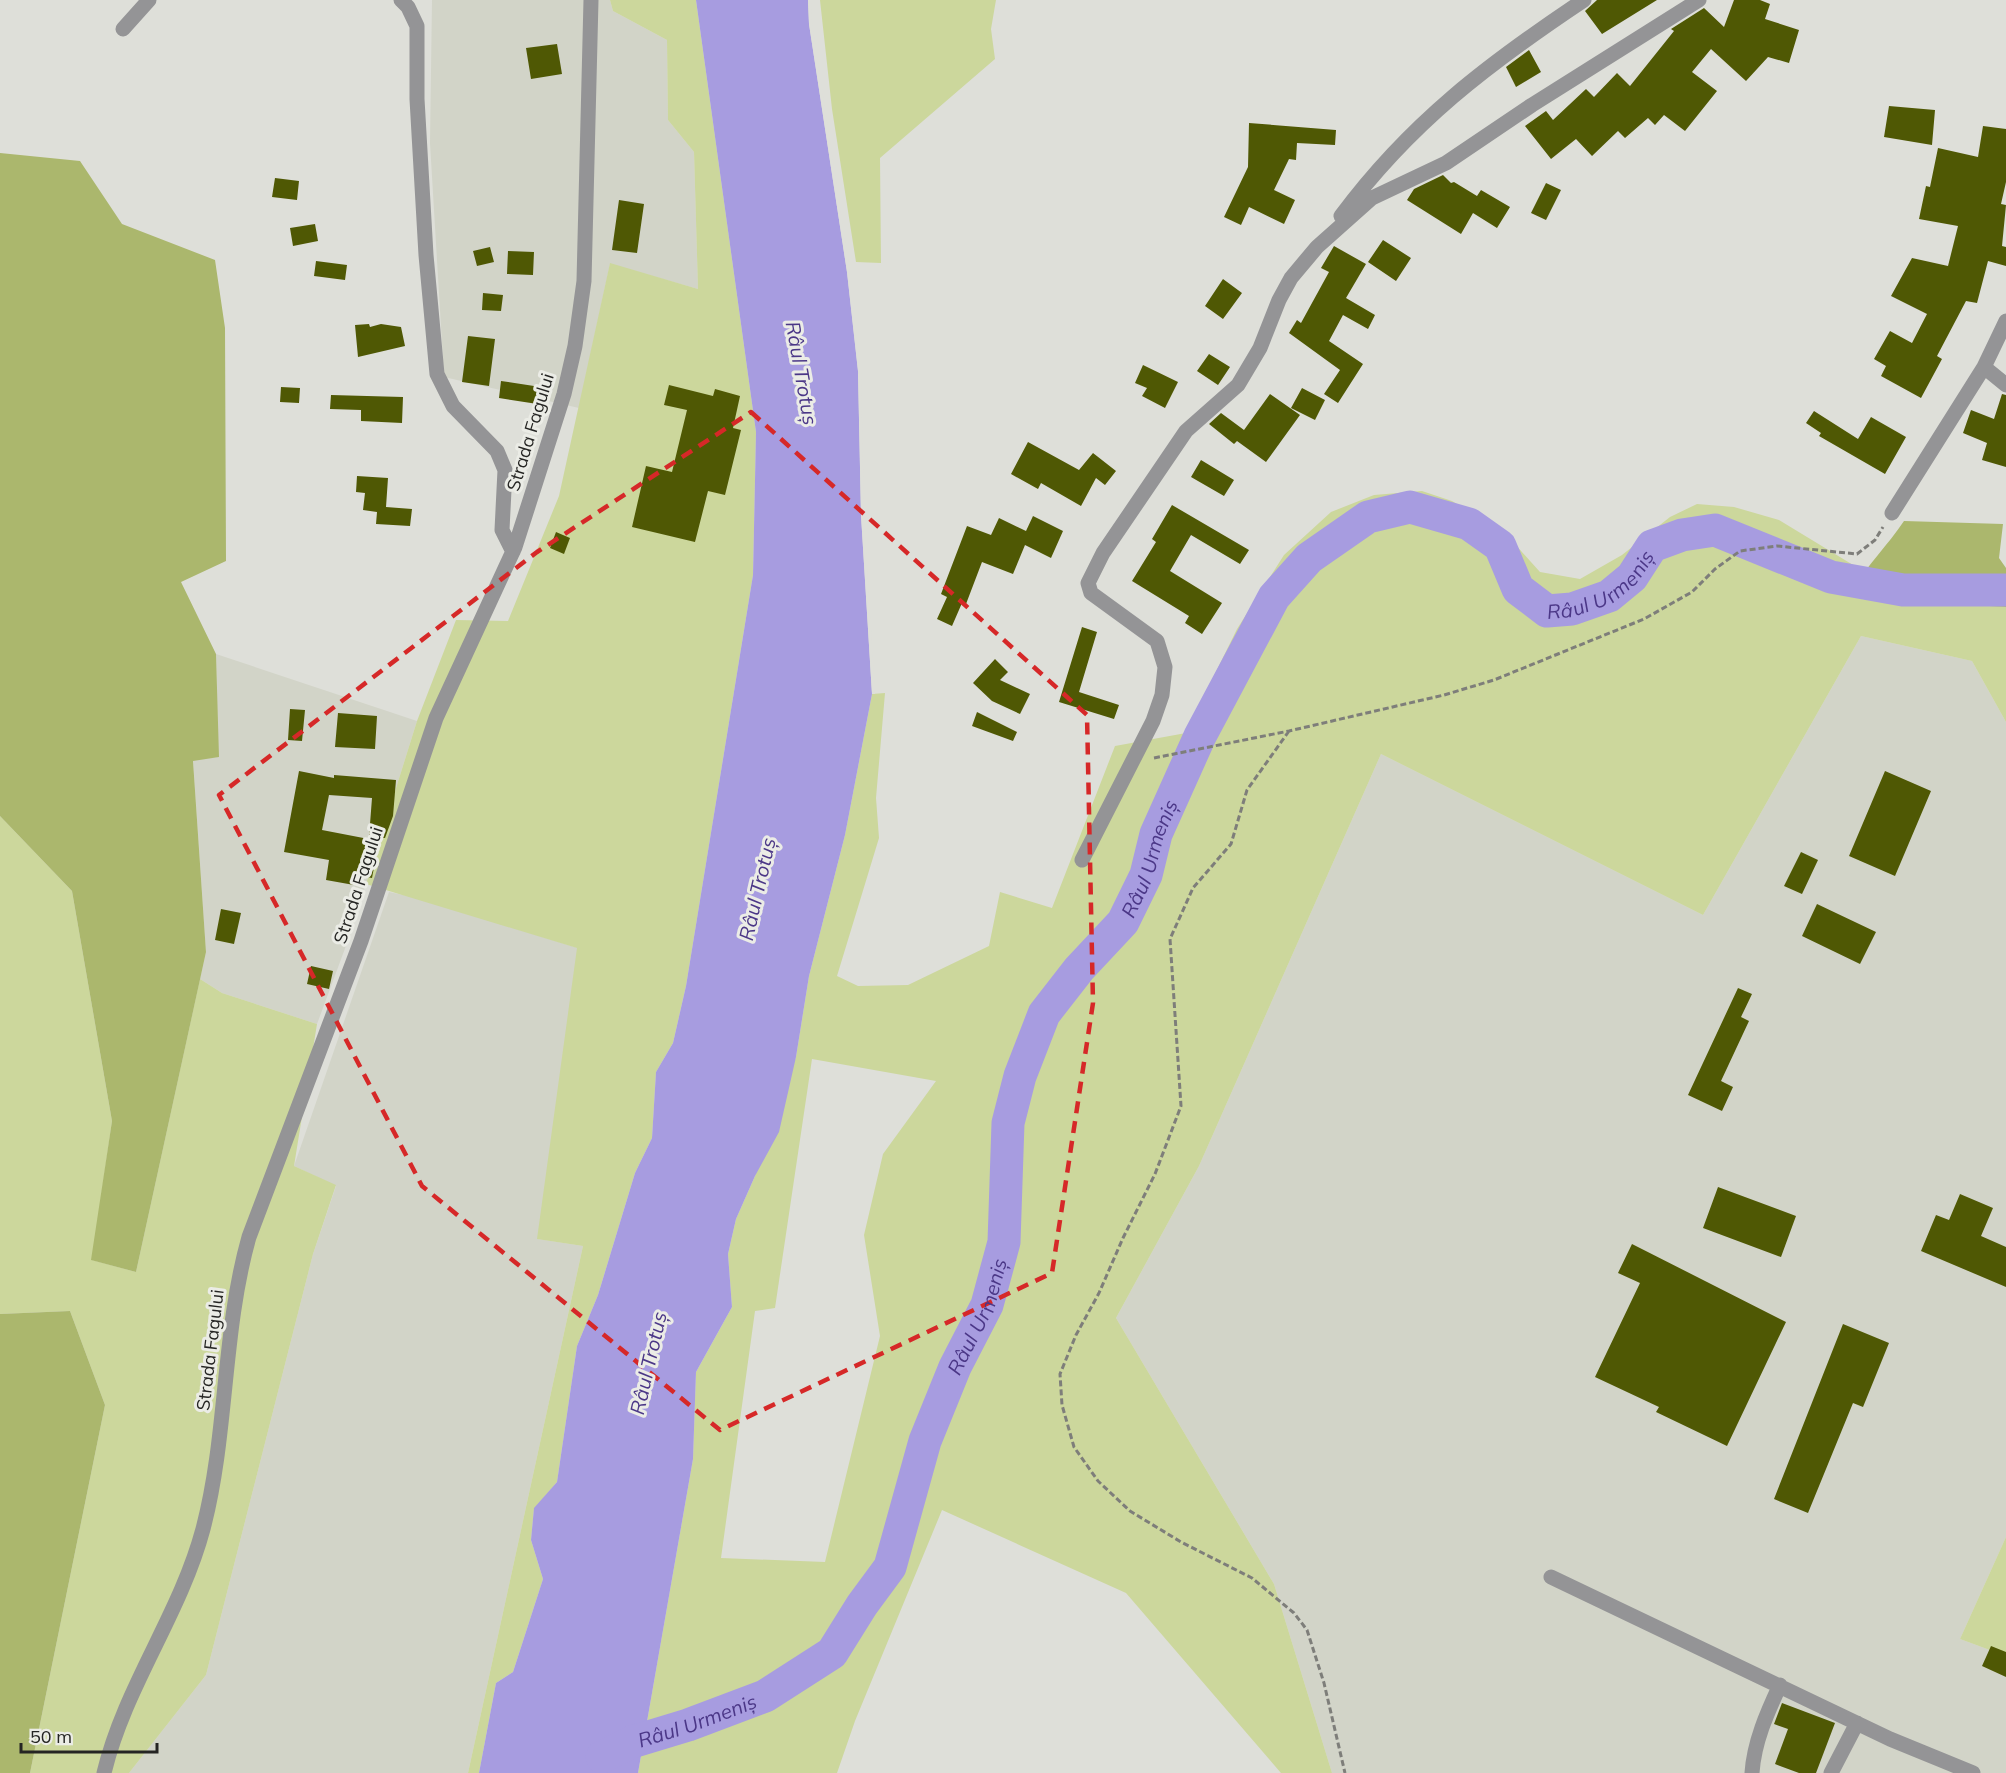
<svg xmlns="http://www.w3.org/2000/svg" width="2006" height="1773" font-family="Mulish,sans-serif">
<rect width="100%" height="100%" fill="#dedfd9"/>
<!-- built -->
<path fill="#d2d4c8" d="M 432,0 L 610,0 L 613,11 L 667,40 L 668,120 L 694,152 L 698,289 L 610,264 L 579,408 L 444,377 L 430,143 Z
M 1861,636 L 1972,661 L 2006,722 L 2006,1537 L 1960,1639 L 2006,1656 L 2006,1773 L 1332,1773 L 1274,1584 L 1116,1318 L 1199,1166 L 1381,754 L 1703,915 Z
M 216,654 L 417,721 L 350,935 L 317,1024 L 222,993 L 200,979 L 206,952 L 193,760 L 218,757 Z
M 389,892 L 418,898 L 578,948 L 538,1239 L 583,1246 L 468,1773 L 129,1773 L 206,1675 L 313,1254 L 336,1186 L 294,1166 Z"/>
<!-- green -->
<path fill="#ccd79c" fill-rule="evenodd" d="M 610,0 L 696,0 L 756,432 L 753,575 L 686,986 L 673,1043 L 656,1072 L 652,1138 L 635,1173 L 598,1295 L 577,1346 L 557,1482 L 534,1509 L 531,1540 L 543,1579 L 513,1672 L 496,1683 L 479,1773 L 468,1773 L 583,1246 L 537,1239 L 577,948 L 366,884 L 417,721 L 456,620 L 508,621 L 559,496 L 610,263 L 698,289 L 694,152 L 668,120 L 667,40 L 613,11 Z
M 820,0 L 996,0 L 991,29 L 995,59 L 880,158 L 881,263 L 856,262 L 832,109 Z
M 1422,491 L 1452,501 L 1505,533 L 1540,572 L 1580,579 L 1622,555 L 1670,517 L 1697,504 L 1734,507 L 1779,520 L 1863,571 L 1854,590 L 2006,607 L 2006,722 L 1972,661 L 1861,636 L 1703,915 L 1381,754 L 1199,1166 L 1116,1318 L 1274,1584 L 1332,1773 L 1281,1773 L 1126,1593 L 942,1510 L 855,1721 L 837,1773 L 638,1773 L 693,1459 L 696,1372 L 732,1307 L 728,1254 L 736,1219 L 755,1176 L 796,1057 L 809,976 L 845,835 L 872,694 L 885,693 L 876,798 L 879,838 L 837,976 L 858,986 L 908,985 L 989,946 L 1000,892 L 1052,908 L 1115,746 L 1186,733 L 1237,629 L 1284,555 L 1331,512 L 1374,495 ZM 812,1059 L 936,1081 L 883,1154 L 864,1235 L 880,1336 L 825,1562 L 721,1558 L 755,1311 L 775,1308 Z
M 0,816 L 72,891 L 112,1121 L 92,1260 L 136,1272 L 200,979 L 222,993 L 317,1024 L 294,1166 L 336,1185 L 313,1254 L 206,1675 L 129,1773 L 30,1773 L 105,1405 L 70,1311 L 0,1314 Z
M 2006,1537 L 2006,1656 L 1960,1639 Z"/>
<!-- forest -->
<path fill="#abb76d" d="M 0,153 L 80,161 L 122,224 L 215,260 L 225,328 L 226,561 L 181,582 L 216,654 L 219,757 L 193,761 L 206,952 L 136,1272 L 91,1260 L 112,1121 L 72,891 L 0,816 Z
M 1904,521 L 2003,524 L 1999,558 L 2006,568 L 2006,607 L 1891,600 L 1853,590 C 1867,565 1888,545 1904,521 Z
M 70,1311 L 105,1405 L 30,1773 L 0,1773 L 0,1314 Z"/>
<!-- water -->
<path fill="#a79ce0" d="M 696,0 L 808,0 L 809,24 L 847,272 L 858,371 L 861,515 L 872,694 L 845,835 L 809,976 L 796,1057 L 779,1132 L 755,1176 L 736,1219 L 728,1254 L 732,1307 L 696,1372 L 693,1459 L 638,1773 L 479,1773 L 496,1683 L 513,1672 L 543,1579 L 531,1540 L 534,1508 L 557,1482 L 577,1346 L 598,1295 L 635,1173 L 652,1138 L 656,1072 L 673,1043 L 686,986 L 753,575 L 756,432 Z"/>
<!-- pier -->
<path fill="#dedfd9" d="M 808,0 L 811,0 L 812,23 L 850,272 L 861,371 L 864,514 L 875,694 L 872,694 L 861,515 L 858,371 L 847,272 L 809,24 Z"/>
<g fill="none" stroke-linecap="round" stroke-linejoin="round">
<!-- river -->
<path stroke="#a79ce0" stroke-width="33" id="s1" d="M 602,1757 L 632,1742 L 688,1725 L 765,1696 L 832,1653 L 862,1605 L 890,1567 L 925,1441 L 955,1367 L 987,1305 L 1004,1242 L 1008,1123 L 1020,1076 L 1044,1014 L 1079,969 L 1123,922 L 1146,875 L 1156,834 L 1200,736 L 1274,597 L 1309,558 L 1368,517 L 1410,507 L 1469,524 L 1500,546 L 1518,589 L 1547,611 L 1572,609 L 1609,596 L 1632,577 L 1652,546 L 1682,535 L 1715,530 L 1831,577 L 1903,590 L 2006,590"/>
</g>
<!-- building -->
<path fill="#4f5804" d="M 1597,0 L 1657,0 L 1602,34 L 1585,11 Z
M 1734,0 L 1760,0 L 1770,4 L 1765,19 L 1799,30 L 1789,63 L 1768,57 L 1746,81 L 1711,49 L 1692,72 L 1717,91 L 1685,131 L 1664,115 L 1655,125 L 1648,118 L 1625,138 L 1618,131 L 1592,156 L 1576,139 L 1551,159 L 1525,126 L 1546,111 L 1553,120 L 1586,89 L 1594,97 L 1617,73 L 1630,86 L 1674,31 L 1671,29 L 1704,8 L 1724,27 Z
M 557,44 L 562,74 L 531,79 L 526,48 Z
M 1529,50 L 1541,72 L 1516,87 L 1506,67 Z
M 1889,106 L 1935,110 L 1932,145 L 1884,137 Z
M 1249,123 L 1336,130 L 1335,145 L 1297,143 L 1296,160 L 1289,159 L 1274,190 L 1295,200 L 1284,224 L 1249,207 L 1241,225 L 1224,217 L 1248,167 Z
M 1983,126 L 2006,129 L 2006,182 L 2001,204 L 2006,205 L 2002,246 L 2006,247 L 2006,266 L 1988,261 L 1977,303 L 1966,301 L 1937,356 L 1942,359 L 1921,398 L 1881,376 L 1886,366 L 1874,359 L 1890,331 L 1912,343 L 1927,314 L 1891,296 L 1912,258 L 1948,266 L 1958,226 L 1919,219 L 1926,186 L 1930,187 L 1938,148 L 1978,157 Z
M 1443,175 L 1451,183 L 1454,182 L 1477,196 L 1481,190 L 1510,207 L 1497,228 L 1473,213 L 1461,234 L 1407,200 L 1414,189 Z
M 275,178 L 299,181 L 297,200 L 272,197 Z
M 1546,183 L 1561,190 L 1546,220 L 1531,213 Z
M 619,200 L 644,204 L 637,253 L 612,250 Z
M 315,224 L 318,241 L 293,246 L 290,228 Z
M 1383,240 L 1411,258 L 1396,281 L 1368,262 Z
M 1334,246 L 1366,264 L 1346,298 L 1375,315 L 1368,329 L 1343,315 L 1329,341 L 1363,364 L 1338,403 L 1324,394 L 1340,370 L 1289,333 L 1297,320 L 1301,323 L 1329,272 L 1321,268 Z
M 490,247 L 494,262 L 477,266 L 473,251 Z
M 508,251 L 534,252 L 533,275 L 507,274 Z
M 316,261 L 347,265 L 345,280 L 314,276 Z
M 1223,279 L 1242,293 L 1223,319 L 1205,306 Z
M 483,293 L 503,295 L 501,311 L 482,310 Z
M 369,324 L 370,327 L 381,324 L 401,327 L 405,346 L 358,357 L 355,325 Z
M 468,336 L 495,339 L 489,386 L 462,382 Z
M 1209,354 L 1230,367 L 1218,385 L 1197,371 Z
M 1143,365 L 1178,382 L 1165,408 L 1142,396 L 1147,388 L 1135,383 Z
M 501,381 L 547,388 L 544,405 L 499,398 Z
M 669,385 L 713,396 L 715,389 L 740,396 L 733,428 L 741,430 L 725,495 L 708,491 L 695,542 L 632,527 L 646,466 L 672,472 L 687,410 L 664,405 Z
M 281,387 L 300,388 L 299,403 L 280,402 Z
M 1302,388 L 1325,400 L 1315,420 L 1291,408 Z
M 1270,394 L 1300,415 L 1266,462 L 1237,441 L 1234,444 L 1209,424 L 1221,413 L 1244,430 Z
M 2002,394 L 2006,395 L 2006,467 L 1982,460 L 1987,443 L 1963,433 L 1971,410 L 1994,419 Z
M 331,395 L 403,397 L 402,423 L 361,421 L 361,410 L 330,409 Z
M 1814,411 L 1858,439 L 1871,417 L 1906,437 L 1885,474 L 1819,436 L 1821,433 L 1806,423 Z
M 1028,442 L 1079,470 L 1093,453 L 1116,471 L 1105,485 L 1096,478 L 1081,506 L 1041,483 L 1038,489 L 1011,474 Z
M 1201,460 L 1234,480 L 1224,496 L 1191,477 Z
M 357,476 L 388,478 L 386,507 L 412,509 L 410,526 L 376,524 L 377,512 L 363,510 L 365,493 L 356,492 Z
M 1172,505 L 1249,550 L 1240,564 L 1191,535 L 1170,571 L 1222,603 L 1202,634 L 1185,623 L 1189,616 L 1132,581 L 1156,542 L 1152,539 Z
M 1033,516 L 1063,531 L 1051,558 L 1025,545 L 1013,574 L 982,562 L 966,604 L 962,603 L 952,626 L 937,619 L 947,597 L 941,594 L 967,526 L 991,535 L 999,518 L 1026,531 Z
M 556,532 L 570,538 L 564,554 L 550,548 Z
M 1082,627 L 1097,632 L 1079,692 L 1119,705 L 1114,719 L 1059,702 Z
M 995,659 L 1008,672 L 1000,680 L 1030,694 L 1020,714 L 992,701 L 973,683 Z
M 290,709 L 305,710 L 302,741 L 288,740 Z
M 977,712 L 1017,732 L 1013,741 L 972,726 Z
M 338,713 L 377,716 L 375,749 L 335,747 Z
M 299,771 L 334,778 L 334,775 L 396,780 L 393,816 L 385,838 L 369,837 L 372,798 L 329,795 L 322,830 L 379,841 L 372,878 L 356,875 L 354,885 L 326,880 L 329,860 L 284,852 Z
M 1885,771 L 1931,791 L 1895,876 L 1849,856 Z
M 1801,852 L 1818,860 L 1802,894 L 1784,886 Z
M 1817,904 L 1876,932 L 1860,964 L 1802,936 Z
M 221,909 L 241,913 L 234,944 L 215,940 Z
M 311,966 L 333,971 L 329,989 L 307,984 Z
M 1738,988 L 1752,994 L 1741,1017 L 1749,1021 L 1721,1081 L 1733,1087 L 1722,1111 L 1688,1095 Z
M 1718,1187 L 1796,1216 L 1781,1257 L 1703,1228 Z
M 1960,1194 L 1993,1208 L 1981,1236 L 2006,1247 L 2006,1287 L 1921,1251 L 1936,1215 L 1949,1220 Z
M 1632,1244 L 1786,1322 L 1727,1446 L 1656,1412 L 1659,1407 L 1595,1377 L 1640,1283 L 1618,1273 Z
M 1843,1324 L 1889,1343 L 1863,1407 L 1853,1403 L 1808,1513 L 1774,1499 Z
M 1991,1646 L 2006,1652 L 2006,1677 L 1982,1666 Z
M 1782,1703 L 1835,1723 L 1816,1773 L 1799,1773 L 1775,1764 L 1788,1729 L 1774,1724 Z"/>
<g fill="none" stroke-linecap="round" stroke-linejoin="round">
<!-- path -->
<path stroke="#7e7e7a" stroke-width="3" stroke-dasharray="6 3" stroke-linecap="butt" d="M 1289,731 L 1247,790 L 1231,844 L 1193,888 L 1170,939 L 1181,1106 L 1155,1174 L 1123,1238 L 1099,1293 L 1076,1335 L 1060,1374 L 1062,1405 L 1074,1447 L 1098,1481 L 1130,1511 L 1181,1542 L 1252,1578 L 1294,1613 L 1307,1630 L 1324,1683 L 1345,1773
M 1154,758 L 1289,731 L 1444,695 L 1494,680 L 1644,619 L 1692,592 L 1715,569 L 1740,551 L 1777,546 L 1857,554 L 1875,540 L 1883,527"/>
<!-- minor -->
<path stroke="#949496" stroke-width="15" d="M 401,0 L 408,7 L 417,26 L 417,99 L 426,255 L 437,374 L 453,406 L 497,451 L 505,470 L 502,530 L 513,552
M 123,29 L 149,0
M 1341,216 C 1410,123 1488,64 1584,0
M 1984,367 L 2006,385
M 1892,513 L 1984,367 L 2006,321
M 1082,860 L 1153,721 L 1162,695 L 1165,667 L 1157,641 L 1091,593 L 1088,583 L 1103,553 L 1186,431 L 1238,385 L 1260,348 L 1279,300 L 1291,278 L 1317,247 L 1372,198 L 1446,163 L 1532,105 L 1699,0
M 1551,1577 L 1890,1739 L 1973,1773
M 104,1773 C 125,1686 180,1615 203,1529 C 228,1434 222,1332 249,1237 L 361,941 L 436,718 L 515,547 L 564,394 L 575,346 L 584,281 L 591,0
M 1752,1773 C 1754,1742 1767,1713 1780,1685
M 1831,1773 L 1857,1723"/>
</g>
<!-- marked area -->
<path fill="none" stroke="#d62828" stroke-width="4.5" stroke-dasharray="12 8" stroke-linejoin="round" d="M 751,412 L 1087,715 L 1093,1003 L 1052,1273 L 720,1430 L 422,1186 L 219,795 L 537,552 Z"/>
<g text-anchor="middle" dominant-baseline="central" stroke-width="6" stroke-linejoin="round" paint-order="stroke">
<!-- street labels -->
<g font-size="18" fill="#252523" stroke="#ebece6">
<text transform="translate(530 432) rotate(-73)">Strada Fagului</text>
<text transform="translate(358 885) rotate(-72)">Strada Fagului</text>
<text transform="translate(210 1350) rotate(-83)">Strada Fagului</text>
</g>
<!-- water labels -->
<g font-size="20" font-style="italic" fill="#4b3787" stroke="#ebece6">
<text transform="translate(802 373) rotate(80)">Râul Trotuș</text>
<text stroke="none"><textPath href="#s1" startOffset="1830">Râul Urmeniș</textPath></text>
<text stroke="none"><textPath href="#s1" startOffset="1128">Râul Urmeniș</textPath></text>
<text transform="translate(757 889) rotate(-77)">Râul Trotuș</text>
<text stroke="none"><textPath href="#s1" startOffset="624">Râul Urmeniș</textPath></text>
<text transform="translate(648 1363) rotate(-77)">Râul Trotuș</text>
<text stroke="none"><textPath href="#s1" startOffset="102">Râul Urmeniș</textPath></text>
</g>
</g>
<!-- scale -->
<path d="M21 1743v9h136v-9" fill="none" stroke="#252523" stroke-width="3"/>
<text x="30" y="1743" font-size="18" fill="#252523" stroke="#ebece6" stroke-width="4.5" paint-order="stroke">50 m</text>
</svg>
